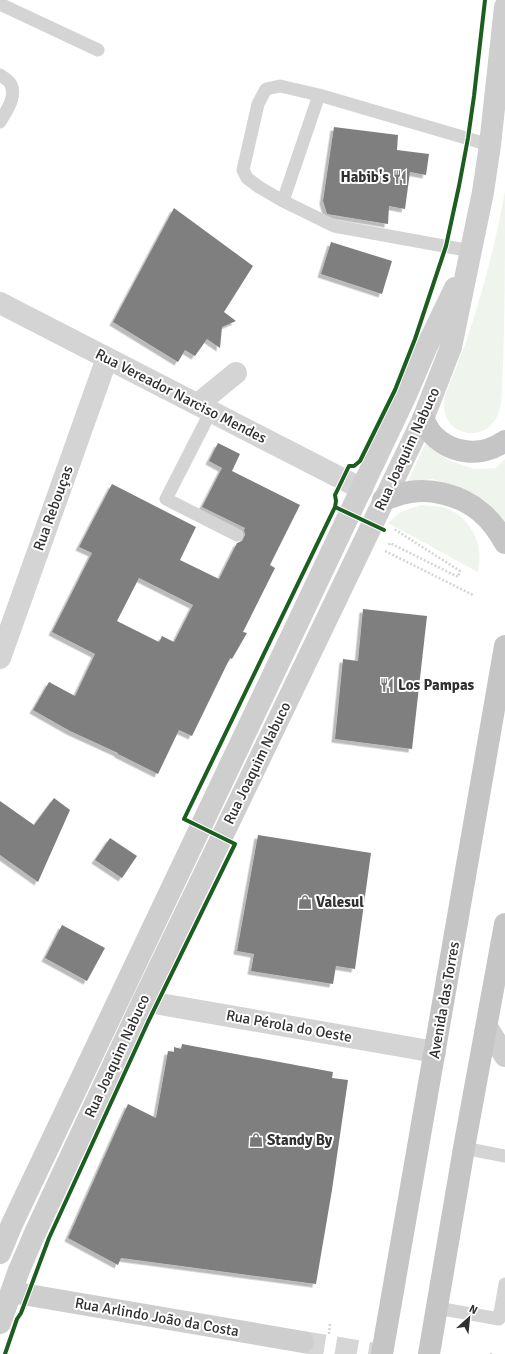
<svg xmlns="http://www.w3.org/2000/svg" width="505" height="1354" font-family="Signika,sans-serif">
<defs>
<filter id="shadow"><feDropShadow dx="-3.5" dy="3.5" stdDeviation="0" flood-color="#0004"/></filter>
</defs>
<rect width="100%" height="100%" fill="#fff"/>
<!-- green -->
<path fill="#eff5ed" d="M 505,191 C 505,249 505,308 503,365 C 502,379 503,394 500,408 C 497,422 486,434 470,433 C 450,431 441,416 445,396 C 452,377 460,359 467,339 C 483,291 496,242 505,191 Z
M 426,443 L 448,460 L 474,469 L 496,468 L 505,459 L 505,527 L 491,505 L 464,490 L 432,479 L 407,483 Z
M 421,505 C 428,506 436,506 443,507 C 462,512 477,532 479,550 C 480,558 479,565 478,572 L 388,523 L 401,512 Z"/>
<!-- building -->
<path fill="#7f7f7f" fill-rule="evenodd" filter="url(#shadow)" d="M 334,127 L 398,135 L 397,150 L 429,154 L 426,175 L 410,172 L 405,209 L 389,206 L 388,224 L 327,214 L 323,201 Z
M 174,208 L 253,266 L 224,312 L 236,321 L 222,327 L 220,348 L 207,339 L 195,356 L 185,350 L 178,362 L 113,322 Z
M 331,242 L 392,261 L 382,294 L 321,274 Z
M 218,443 L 240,454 L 232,471 L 300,505 L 270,565 L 275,568 L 243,632 L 247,633 L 232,659 L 230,658 L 192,736 L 179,730 L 158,774 L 118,754 L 118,753 L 70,731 L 33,710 L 49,682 L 75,696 L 95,654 L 52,632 L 92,553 L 79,547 L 112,484 L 196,527 L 180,560 L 219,579 L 237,543 L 242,541 L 245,535 L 244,530 L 245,528 L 202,507 L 222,468 L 209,461 ZM 139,578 L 193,605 L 174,642 L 162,636 L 159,642 L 117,621 Z
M 363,609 L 427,616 L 412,749 L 335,739 L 343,659 L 358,661 Z
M 54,798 L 70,810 L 38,882 L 0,855 L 0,801 L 34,825 Z
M 258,835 L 371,853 L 355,969 L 336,966 L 333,984 L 251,971 L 254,954 L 237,951 Z
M 110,838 L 137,856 L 122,878 L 95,860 Z
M 62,925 L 105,948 L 87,981 L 45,958 Z
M 182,1044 L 333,1072 L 332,1078 L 348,1080 L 332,1190 L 316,1284 L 121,1258 L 118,1265 L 68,1238 L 128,1104 L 156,1118 L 168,1051 L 174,1052 L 174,1047 L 181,1049 Z"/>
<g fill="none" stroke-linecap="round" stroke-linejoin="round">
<!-- secondary-tunnel -->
<path stroke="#d6d6d6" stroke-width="22" stroke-dasharray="22 11" stroke-linecap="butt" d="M 303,1342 L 375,1354"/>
<!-- path -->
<path stroke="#d4d4d4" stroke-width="2.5" stroke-dasharray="2 2" stroke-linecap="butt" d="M 389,545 L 390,543 L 458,577 L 460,571 L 394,529
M 385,551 L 473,595
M 329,1334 L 330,1323
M 491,1354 L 491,1353"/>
<!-- service -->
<path stroke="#d4d4d4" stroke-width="13" d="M 0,4 L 98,50
M 0,75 C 3,77 8,80 10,83 C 18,96 6,111 0,122
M 283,201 L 319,95
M 471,251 L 334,226 L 283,201 L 259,187 L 247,178 L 243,170 L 258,104 L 266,89 L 280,86 L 319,95 L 490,145
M 211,411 L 166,499 L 237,535
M 464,1148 L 505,1156
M 437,1308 L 499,1319 L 505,1284"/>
<!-- minor -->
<path stroke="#d4d4d4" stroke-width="22" d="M 0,303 L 362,489
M 198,404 L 236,373
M 0,658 L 107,358
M 143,1001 L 435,1052"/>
<!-- secondary -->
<path stroke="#cecece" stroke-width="22" d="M 487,1027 L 505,1056
M 0,1253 L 12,1224 L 406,395 L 427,346 L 455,288
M 11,1292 L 303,1342
M 0,1323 L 19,1270 L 35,1233 L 143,1001 L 423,419 L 451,347 L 483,192 L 490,145 L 505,7"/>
<!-- trunk -->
<path stroke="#c5c5c5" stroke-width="22" d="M 423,419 C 426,424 429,431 433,435 C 453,455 482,457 505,441
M 383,500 C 389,498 395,496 401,494 C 428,486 461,495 482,513 C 492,522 499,532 505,543
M 382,1354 L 505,646
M 429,1354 L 464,1148 L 505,924"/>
<defs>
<path id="cycleway" d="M 335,507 L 384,530
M 5,1354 L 17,1319 L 21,1313 L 49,1238 L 148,1022 L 235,844 L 184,819 L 335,507 L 336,501 L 335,495 L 349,466 L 354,466 L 360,461 L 395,390 L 415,339 L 446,246 L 459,186 L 468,138 L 474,96 L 485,0"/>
</defs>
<!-- cycleway casing -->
<use href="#cycleway" stroke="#fff" stroke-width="6"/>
<!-- cycleway -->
<use href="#cycleway" stroke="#1b5e20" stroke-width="4"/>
</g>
<!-- icons -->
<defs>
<symbol id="restaurant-bare" viewBox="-9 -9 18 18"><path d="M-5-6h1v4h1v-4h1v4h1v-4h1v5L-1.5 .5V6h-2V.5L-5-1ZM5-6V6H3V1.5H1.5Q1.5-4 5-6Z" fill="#787878" stroke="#fff" stroke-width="2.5" paint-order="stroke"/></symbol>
<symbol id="shop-bare" viewBox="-9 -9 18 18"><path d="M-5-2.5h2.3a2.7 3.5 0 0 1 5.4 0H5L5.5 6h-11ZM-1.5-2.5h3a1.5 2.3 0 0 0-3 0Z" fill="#787878" stroke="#fff" stroke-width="2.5" paint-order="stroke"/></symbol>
</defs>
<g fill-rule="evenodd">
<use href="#restaurant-bare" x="390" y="167" width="20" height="20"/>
<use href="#restaurant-bare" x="377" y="675" width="20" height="20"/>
<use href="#shop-bare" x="295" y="892" width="20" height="20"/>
<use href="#shop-bare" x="246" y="1130" width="20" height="20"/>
</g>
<g text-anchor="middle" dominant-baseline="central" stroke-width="4" stroke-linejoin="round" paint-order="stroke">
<!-- poi labels -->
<g font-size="15" font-weight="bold" fill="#303030" stroke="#fff" text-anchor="start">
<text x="389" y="177" text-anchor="end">Habib's</text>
<text x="398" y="685">Los Pampas</text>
<text x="316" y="902">Valesul</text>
<text x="267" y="1140">Standy By</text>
</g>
<!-- street labels -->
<g font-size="15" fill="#303030" stroke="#fff">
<text transform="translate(181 396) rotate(27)">Rua Vereador Narciso Mendes</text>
<text transform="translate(407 449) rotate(-65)">Rua Joaquim Nabuco</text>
<text transform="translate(53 508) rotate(-70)">Rua Rebouças</text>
<text transform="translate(257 763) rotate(-64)">Rua Joaquim Nabuco</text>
<text transform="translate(444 1000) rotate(-80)">Avenida das Torres</text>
<text transform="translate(289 1026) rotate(10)">Rua Pérola do Oeste</text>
<text transform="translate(117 1056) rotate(-65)">Rua Joaquim Nabuco</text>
<text transform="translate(157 1317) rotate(10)">Rua Arlindo João da Costa</text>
</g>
</g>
<!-- north arrow -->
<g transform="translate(469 1318) rotate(27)" stroke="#ffffff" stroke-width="3" paint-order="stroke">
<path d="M0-3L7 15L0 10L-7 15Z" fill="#303030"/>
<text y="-6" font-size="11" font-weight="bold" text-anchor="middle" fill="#303030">N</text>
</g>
</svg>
